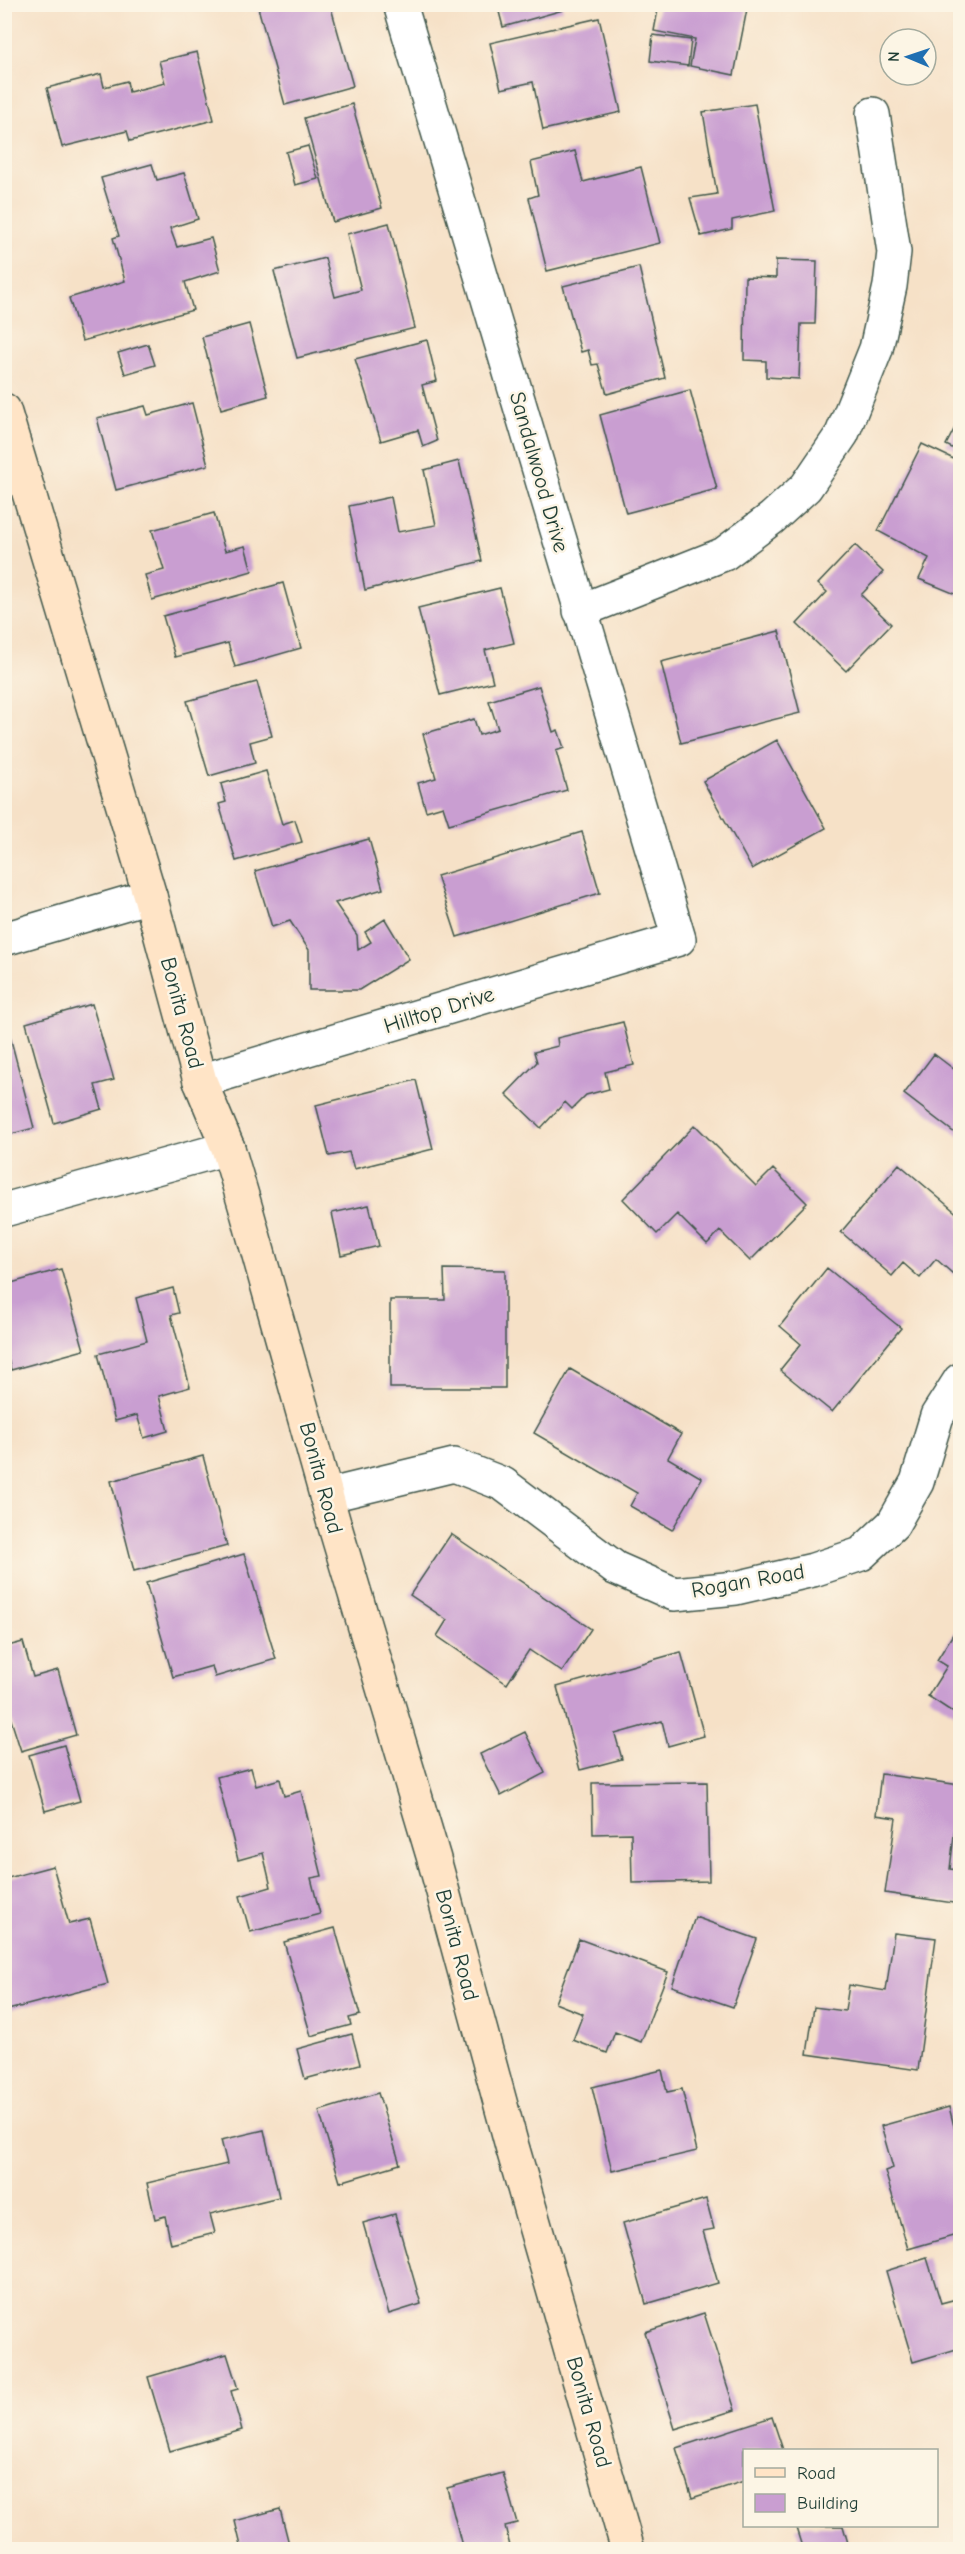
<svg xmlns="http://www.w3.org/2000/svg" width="965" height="2554" font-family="'Comic Neue',sans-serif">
<rect width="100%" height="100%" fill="#fcf5e5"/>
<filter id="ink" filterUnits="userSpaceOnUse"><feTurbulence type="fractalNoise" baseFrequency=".0167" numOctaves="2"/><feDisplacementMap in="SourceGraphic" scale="12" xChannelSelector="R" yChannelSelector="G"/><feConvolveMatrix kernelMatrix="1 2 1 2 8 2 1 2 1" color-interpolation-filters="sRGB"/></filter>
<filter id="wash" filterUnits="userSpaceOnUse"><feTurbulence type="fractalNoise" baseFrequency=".008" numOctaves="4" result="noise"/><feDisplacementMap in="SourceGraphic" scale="24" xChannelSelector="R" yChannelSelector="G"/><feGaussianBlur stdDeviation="1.35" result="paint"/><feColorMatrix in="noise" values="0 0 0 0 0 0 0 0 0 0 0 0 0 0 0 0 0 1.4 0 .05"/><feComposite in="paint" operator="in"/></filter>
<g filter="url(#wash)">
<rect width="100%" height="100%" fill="#f6e1c7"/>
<g id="blocks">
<!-- building -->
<path fill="#c99ed1" d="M 257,4 L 330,4 L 353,86 L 285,105 Z
M 497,4 L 561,4 L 563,10 L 503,27 Z
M 659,4 L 748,4 L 734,75 L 690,66 L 695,39 L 654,31 Z
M 599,18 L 621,112 L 543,130 L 533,82 L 501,89 L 490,43 Z
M 653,35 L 691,40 L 688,66 L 650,61 Z
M 197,52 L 214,120 L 130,141 L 127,131 L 62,147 L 47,88 L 101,74 L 104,87 L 127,81 L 129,92 L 165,83 L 159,61 Z
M 352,104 L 382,208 L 333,222 L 304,118 Z
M 755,104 L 775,211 L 732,220 L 732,229 L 701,236 L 690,198 L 717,194 L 703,112 Z
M 308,146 L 318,179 L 295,185 L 286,152 Z
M 575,151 L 583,182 L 641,167 L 660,243 L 547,271 L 529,198 L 538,195 L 531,162 Z
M 152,164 L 157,180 L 184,173 L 198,219 L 170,228 L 177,247 L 211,238 L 220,271 L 185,282 L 193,310 L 82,341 L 69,298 L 125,281 L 113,238 L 119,236 L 101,178 Z
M 389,223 L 415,328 L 297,358 L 274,271 L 325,258 L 335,297 L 361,290 L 347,234 Z
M 776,260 L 817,261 L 815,324 L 801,324 L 799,379 L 766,377 L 766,361 L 744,360 L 745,277 L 776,278 Z
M 639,267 L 665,378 L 607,394 L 598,364 L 592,365 L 588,350 L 581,352 L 563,286 Z
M 249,324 L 268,396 L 221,409 L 202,337 Z
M 427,340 L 437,381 L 422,385 L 437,441 L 423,447 L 418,430 L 381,441 L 355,359 Z
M 148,344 L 155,365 L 125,374 L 118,353 Z
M 690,390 L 717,489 L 626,513 L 600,415 Z
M 192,403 L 208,465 L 116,490 L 97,418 L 145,406 L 148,415 Z
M 960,418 L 960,452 L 946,445 Z
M 922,444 L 960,462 L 960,596 L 919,579 L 929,558 L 878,531 Z
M 459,461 L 482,561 L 365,590 L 349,506 L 391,497 L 398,532 L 436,525 L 424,470 Z
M 214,513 L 225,551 L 245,546 L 252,571 L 152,600 L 145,575 L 164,570 L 152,530 Z
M 855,545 L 883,572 L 861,595 L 891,624 L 846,671 L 797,624 L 827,592 L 818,584 Z
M 283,583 L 301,648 L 235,667 L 228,643 L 175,657 L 163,616 Z
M 500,588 L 514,643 L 485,650 L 493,682 L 440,695 L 418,608 Z
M 779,631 L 800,713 L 681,743 L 661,662 Z
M 257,682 L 272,736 L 250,742 L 255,763 L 209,776 L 187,701 Z
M 539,686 L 553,732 L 558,730 L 564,748 L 556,751 L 567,790 L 449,824 L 443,806 L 426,811 L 418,783 L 436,778 L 423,734 L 474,719 L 479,735 L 498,729 L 489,701 Z
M 777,740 L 826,828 L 752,869 L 703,781 Z
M 266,771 L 282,824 L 295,820 L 302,842 L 236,861 L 219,804 L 226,802 L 221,784 Z
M 582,832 L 600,893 L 457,937 L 437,876 Z
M 369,839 L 383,889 L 335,903 L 357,935 L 358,950 L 371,942 L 365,932 L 385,919 L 409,959 L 359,990 L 309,990 L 309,950 L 290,921 L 272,927 L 255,871 Z
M 92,1004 L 114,1080 L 95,1085 L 102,1109 L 54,1123 L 26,1023 Z
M 623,1022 L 634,1065 L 605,1072 L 609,1089 L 586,1095 L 572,1109 L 565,1102 L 541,1128 L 506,1094 L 537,1062 L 534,1052 L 558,1046 L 557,1038 Z
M 4,1025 L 7,1025 L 34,1128 L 4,1136 Z
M 934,1054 L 955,1070 L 960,1062 L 960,1137 L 904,1094 Z
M 416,1080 L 433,1149 L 354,1169 L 349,1152 L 329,1156 L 316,1105 Z
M 695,1125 L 756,1186 L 773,1169 L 807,1203 L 750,1261 L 720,1231 L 707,1244 L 677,1214 L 657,1234 L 623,1199 Z
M 899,1164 L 960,1216 L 960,1280 L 936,1259 L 920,1278 L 903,1263 L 892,1276 L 841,1232 Z
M 369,1205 L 379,1246 L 341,1255 L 332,1213 Z
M 827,1268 L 901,1328 L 832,1412 L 780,1370 L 801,1344 L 780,1326 Z
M 61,1269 L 84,1350 L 11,1370 L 4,1344 L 4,1285 Z
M 444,1269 L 505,1270 L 505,1388 L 390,1388 L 390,1300 L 445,1300 Z
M 173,1288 L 179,1313 L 171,1315 L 190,1387 L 159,1396 L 168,1431 L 144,1438 L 137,1415 L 115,1421 L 98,1354 L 147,1341 L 136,1298 Z
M 570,1369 L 681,1434 L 668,1458 L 702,1478 L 672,1530 L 630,1506 L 637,1493 L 534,1433 Z
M 203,1456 L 227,1546 L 134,1571 L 111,1481 Z
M 451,1534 L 591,1629 L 562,1672 L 529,1650 L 507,1684 L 437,1636 L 447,1620 L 410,1595 Z
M 244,1554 L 276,1659 L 215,1677 L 212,1666 L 173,1677 L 146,1583 Z
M 960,1623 L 960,1717 L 928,1696 L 947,1666 L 937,1660 Z
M 23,1642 L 33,1677 L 58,1670 L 76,1735 L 21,1751 L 4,1698 L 4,1647 Z
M 681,1652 L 704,1736 L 668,1746 L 662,1721 L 615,1734 L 622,1759 L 580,1770 L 557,1687 Z
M 525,1732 L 545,1773 L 501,1796 L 480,1754 Z
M 64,1745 L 80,1801 L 45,1811 L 29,1755 Z
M 251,1768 L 256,1786 L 280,1779 L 284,1796 L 301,1791 L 322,1876 L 311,1878 L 320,1914 L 250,1932 L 240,1896 L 271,1887 L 263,1853 L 238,1860 L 217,1777 Z
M 881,1774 L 960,1785 L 950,1869 L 960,1870 L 960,1904 L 885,1893 L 896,1818 L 876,1815 Z
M 707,1782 L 709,1881 L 632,1883 L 631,1833 L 593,1834 L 592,1783 Z
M 53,1866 L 69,1924 L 90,1919 L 108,1984 L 4,2011 L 4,1879 Z
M 695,1917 L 757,1939 L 733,2007 L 672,1986 Z
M 335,1928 L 360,2015 L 349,2018 L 351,2025 L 311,2036 L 284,1942 Z
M 894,1933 L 936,1938 L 918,2070 L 807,2054 L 814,2007 L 845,2011 L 849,1985 L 886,1991 Z
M 579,1939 L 668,1972 L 641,2042 L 615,2032 L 607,2053 L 573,2040 L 583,2014 L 555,2003 Z
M 352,2034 L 360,2064 L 305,2079 L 297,2049 Z
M 662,2070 L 667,2092 L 682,2089 L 697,2151 L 612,2171 L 592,2087 Z
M 378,2093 L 400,2164 L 340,2182 L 319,2111 Z
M 949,2107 L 960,2149 L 960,2234 L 908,2249 L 885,2171 L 893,2168 L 881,2126 Z
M 264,2130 L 279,2197 L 210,2214 L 215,2233 L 171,2244 L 165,2216 L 155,2219 L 147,2183 L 227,2164 L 221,2140 Z
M 706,2199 L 714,2229 L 703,2231 L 718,2283 L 646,2304 L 623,2223 Z
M 395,2214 L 421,2304 L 389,2314 L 363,2223 Z
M 927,2258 L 941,2303 L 960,2298 L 960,2348 L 913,2362 L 886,2271 Z
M 704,2313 L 735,2410 L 675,2429 L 645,2332 Z
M 227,2354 L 238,2389 L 231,2391 L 242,2430 L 170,2451 L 148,2377 Z
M 772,2417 L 783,2450 L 744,2450 L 744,2481 L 692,2498 L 676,2448 Z
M 503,2473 L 517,2523 L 505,2526 L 511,2550 L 463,2550 L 447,2488 Z
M 280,2509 L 290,2548 L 242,2550 L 235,2521 Z
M 804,2526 L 843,2526 L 850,2550 L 803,2550 L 796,2528 Z"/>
</g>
</g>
<g filter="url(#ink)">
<use href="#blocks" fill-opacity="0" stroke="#3f564a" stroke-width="1.5"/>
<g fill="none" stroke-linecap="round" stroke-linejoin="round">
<defs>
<path id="street" d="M 580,611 L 724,554 L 772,518 L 806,487 L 842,434 L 876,349 L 890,286 L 894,252 L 873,114
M 4,939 L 150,896
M 200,1081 L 679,939 L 400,4
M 4,1210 L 228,1148
M 326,1496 L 454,1465 L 503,1484 L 615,1568 L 674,1594 L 736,1588 L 813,1570 L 861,1554 L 893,1524 L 917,1482 L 937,1416 L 960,1380"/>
<path id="secondary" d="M 4,410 L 150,896 L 200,1081 L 228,1148 L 246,1209 L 333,1520 L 434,1859 L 512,2146 L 628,2550"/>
</defs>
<!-- street casing -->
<use href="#street" stroke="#3f564a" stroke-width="36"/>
<!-- secondary casing -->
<use href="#secondary" stroke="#3f564a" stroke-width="36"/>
<!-- street -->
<use href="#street" stroke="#fff" stroke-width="33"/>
<!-- secondary -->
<use href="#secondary" stroke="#ffe4c6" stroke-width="33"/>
</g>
</g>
<g text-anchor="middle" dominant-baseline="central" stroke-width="5" stroke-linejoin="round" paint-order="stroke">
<!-- street labels -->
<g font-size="22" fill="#1f3d34" stroke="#fcf5e5">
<text transform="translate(539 472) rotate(74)">Sandalwood Drive</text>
<text transform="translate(439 1010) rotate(-17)">Hilltop Drive</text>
<text transform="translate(182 1013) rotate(75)">Bonita Road</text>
<text transform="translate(321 1478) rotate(75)">Bonita Road</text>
<text transform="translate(748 1581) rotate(-10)">Rogan Road</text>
<text transform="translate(457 1945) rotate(75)">Bonita Road</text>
<text transform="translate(589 2412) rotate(74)">Bonita Road</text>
</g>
</g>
<!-- margin -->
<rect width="965" height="2554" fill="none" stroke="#fcf5e5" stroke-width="24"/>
<!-- legend -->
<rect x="743" y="2449" width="195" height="78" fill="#fcf5e5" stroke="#a4ab9e" stroke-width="1.5"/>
<rect x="755" y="2468" width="30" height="9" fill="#ffe4c6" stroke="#a4ab9e" stroke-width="1.5"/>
<text x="797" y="2479" font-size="18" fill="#1f3d34">Road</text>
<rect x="755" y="2494" width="30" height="18" fill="#c99ed1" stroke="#a4ab9e" stroke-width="1.5"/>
<text x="797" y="2509" font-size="18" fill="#1f3d34">Building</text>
<!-- north arrow -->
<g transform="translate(908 57) rotate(272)"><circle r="28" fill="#fcf5e5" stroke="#a4ab9e" stroke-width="1.5"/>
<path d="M0-4.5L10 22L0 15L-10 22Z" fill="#1f6fb2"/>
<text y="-9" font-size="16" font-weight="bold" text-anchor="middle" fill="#1f3d34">N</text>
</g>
</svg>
